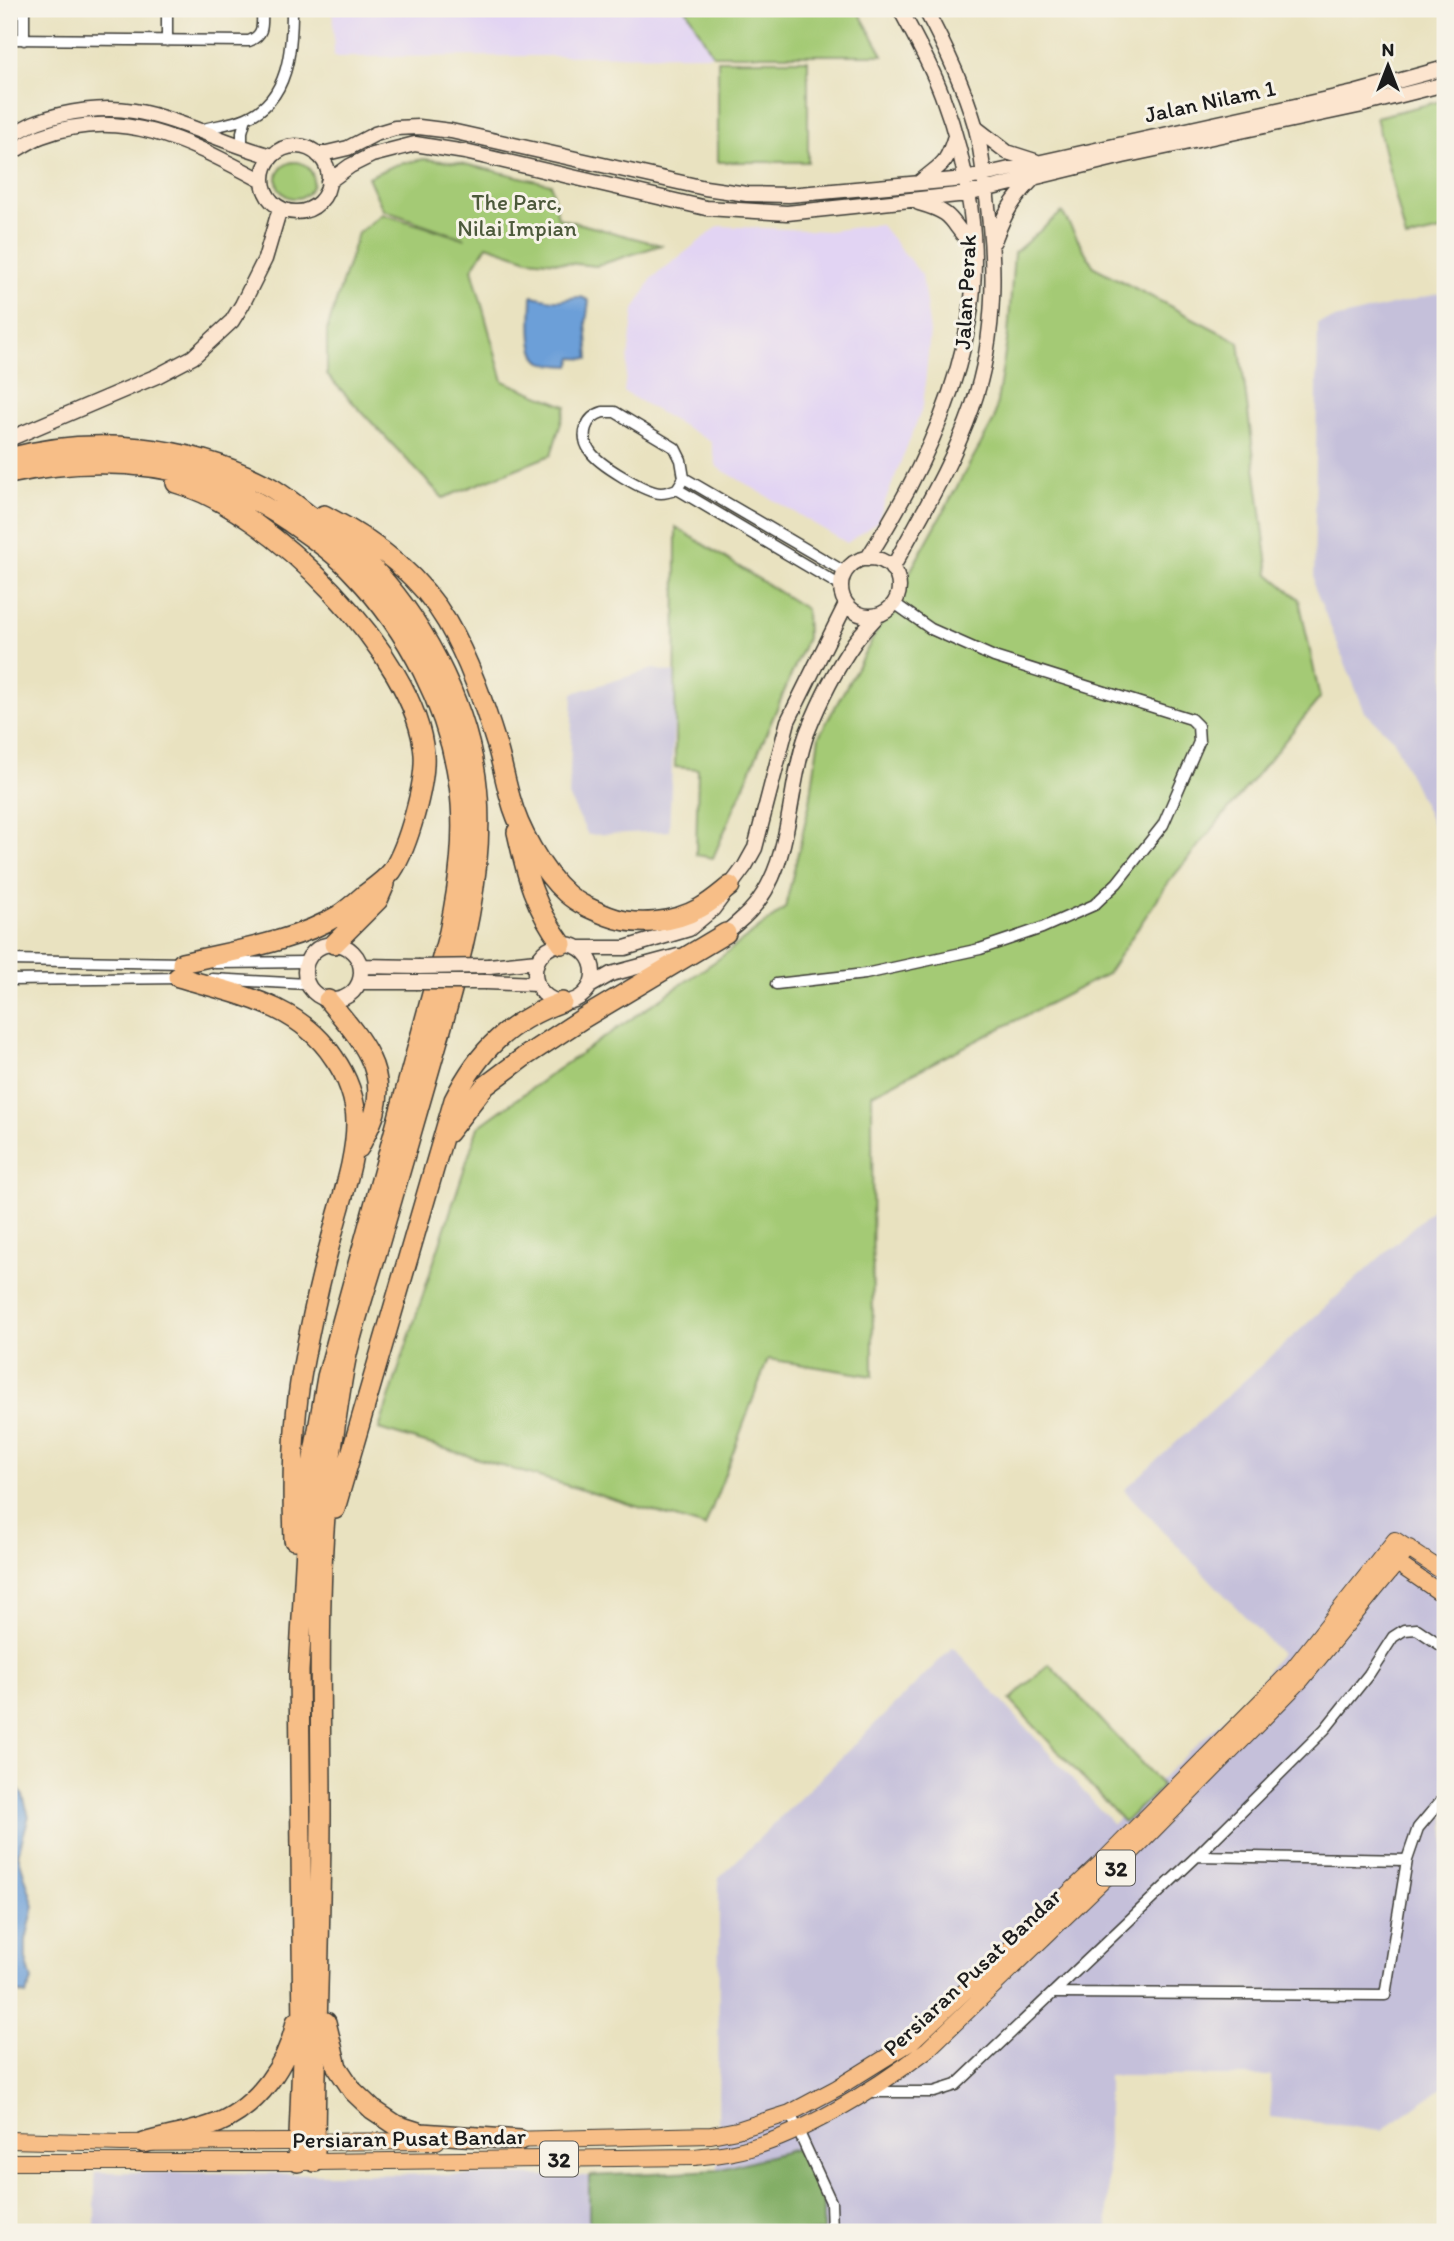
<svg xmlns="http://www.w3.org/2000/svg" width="1454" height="2241" font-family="Itim,sans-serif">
<rect width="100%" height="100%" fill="#f7f3e8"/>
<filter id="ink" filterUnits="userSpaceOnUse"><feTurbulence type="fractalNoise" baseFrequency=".0143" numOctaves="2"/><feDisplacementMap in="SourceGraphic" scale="14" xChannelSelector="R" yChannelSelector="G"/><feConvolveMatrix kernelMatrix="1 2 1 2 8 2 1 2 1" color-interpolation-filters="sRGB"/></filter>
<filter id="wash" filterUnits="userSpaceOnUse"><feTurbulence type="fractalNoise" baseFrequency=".00686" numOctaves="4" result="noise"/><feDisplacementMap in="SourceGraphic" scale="28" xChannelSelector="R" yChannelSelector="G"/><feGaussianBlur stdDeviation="1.57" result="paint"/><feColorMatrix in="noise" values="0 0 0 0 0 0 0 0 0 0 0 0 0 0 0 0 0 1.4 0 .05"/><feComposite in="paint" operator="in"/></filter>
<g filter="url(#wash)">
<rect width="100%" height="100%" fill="#e9e2c0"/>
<!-- built -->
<path fill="#e2d4f3" d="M 333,9 L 687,9 L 713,55 L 334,57 Z
M 880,224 L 922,275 L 930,332 L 923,406 L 877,522 L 847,543 L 717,467 L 711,442 L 624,392 L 634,310 L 652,278 L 719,226 L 829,231 Z"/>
<!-- industrial -->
<path fill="#c5c0da" d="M 1445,292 L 1445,852 L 1393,739 L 1365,712 L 1314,586 L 1318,323 Z
M 653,669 L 676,673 L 669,831 L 588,835 L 569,797 L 573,693 Z
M 1445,1198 L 1445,2086 L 1382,2130 L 1270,2117 L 1271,2076 L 1108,2076 L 1108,2232 L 95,2232 L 95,2172 L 589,2176 L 718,2170 L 719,1878 L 953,1647 L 1113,1824 L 1253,1692 L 1280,1653 L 1124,1490 Z"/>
<!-- green -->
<path fill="#a4ca75" stroke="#607348" stroke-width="2" d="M 686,9 L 857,9 L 883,55 L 713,55 Z
M 718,60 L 808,60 L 808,162 L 718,162 Z
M 1445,100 L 1445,230 L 1406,239 L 1376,117 Z
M 424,159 L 460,163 L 551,184 L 558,218 L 661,245 L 596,266 L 528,259 L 487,245 L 472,269 L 503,381 L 566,406 L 551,455 L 443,498 L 327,375 L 327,330 L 358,233 L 382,214 L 466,239 L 383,210 L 368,177 L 395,165 Z
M277 180a18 18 0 1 1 36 0a18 18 0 1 1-36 0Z
M 1062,212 L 1094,267 L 1239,342 L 1269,574 L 1299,599 L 1320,698 L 1168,883 L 1107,974 L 872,1094 L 873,1376 L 768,1359 L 705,1527 L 379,1429 L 478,1127 L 558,1069 L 717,960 L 785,908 L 810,802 L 819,736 L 994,420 L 1008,335 L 1014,253 Z
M 676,527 L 806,609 L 807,638 L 713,858 L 696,855 L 698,769 L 675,767 Z
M 1049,1664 L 1161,1784 L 1160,1789 L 1124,1822 L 1010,1700 Z"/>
<!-- forest -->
<path fill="#83ae66" stroke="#506541" stroke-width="2" d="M 796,2149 L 823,2202 L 823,2232 L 589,2232 L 589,2176 L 718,2170 Z"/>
<!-- water -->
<path fill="#6c9fd8" stroke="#445e7a" stroke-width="2" d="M 532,296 C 541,297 552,301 561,300 C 572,299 579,293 589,301 L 586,323 L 589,359 L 573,358 L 570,366 C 562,365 549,366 542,362 C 527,354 532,312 532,296 Z
M 9,1781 L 14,1783 L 23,1796 L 29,1816 L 18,1854 L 34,1906 L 26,1940 L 26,1959 L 32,1981 L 26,1995 L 9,1990 Z"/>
</g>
<g filter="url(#ink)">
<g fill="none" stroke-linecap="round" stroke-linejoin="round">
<defs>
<path id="street" d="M 167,9 L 167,41
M 9,39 L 249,41 C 265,35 262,24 262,9
M 24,40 L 24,9
M 199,130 C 214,126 232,124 246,118 C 289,100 292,49 292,9
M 242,148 L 242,132 L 246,118
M 603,412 L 615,412 L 675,448 L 681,460 L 684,478 L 677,489 C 672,491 666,493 661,493 C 646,493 598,464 590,451 C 579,435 586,417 603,412 Z
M 684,478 L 845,572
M 677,489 L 841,586
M 9,960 L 184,963
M 215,963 L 306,962
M 212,979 L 307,984
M 9,980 L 182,978
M 776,984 L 865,974 L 980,949 L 1042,928 L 1094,905 L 1117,883 L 1163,825 L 1199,742 L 1198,726 L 1191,719 L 994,657 L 931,629 L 894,603
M 1197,1856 L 1407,1860
M 1056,1993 L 1385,1995 L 1407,1860 L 1418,1828 L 1445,1796
M 867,2092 L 934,2092 L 956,2085 L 1197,1856 L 1325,1729 L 1369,1674 L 1393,1637 L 1404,1630 L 1417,1629 L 1445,1648
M 790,2113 L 831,2202 L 832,2232"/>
<path id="secondary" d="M 976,128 L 1007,152 L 1035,161
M 9,137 C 18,132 28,125 37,122 C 66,111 104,106 134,111 C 181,119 225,144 272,156
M263 179a33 33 0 1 1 66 0a33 33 0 1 1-66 0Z
M 9,154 C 20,148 31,140 42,136 C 124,105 191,143 263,181
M 318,155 L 348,148 L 375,134 L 395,128 L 419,127 L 451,131 L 705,188 L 747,194 L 789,195 L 965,179 L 1354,93 L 1445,68
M 328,182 L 350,166 L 372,155 L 415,144 L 465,152 L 706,208 L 787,213 L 967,194 L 1123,156 L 1358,106 L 1445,84
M 920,182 C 942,163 946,166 955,136
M 919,203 C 958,214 948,221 973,246
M 994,241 C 1005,212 1012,201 1033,179
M 9,439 L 157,376 L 193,357 L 232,321 L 242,305 L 265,259 L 280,208
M841 587a29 29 0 1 1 58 0a29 29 0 1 1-58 0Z
M 867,559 C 914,486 954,405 969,320 C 982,247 968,164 942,95 C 931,65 915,37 900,9
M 892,569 C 920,517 952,465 972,408 C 998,333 996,254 984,177 C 982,160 980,142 975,125 C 963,84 945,46 925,9
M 719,937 C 728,932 736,924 744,917 C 795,870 785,794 807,733 C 819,703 835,670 854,643 C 861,633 870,624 878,615
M305 972a28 28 0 1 1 56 0a28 28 0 1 1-56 0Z
M535 973a29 29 0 1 1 58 0a29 29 0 1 1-58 0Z
M 580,948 L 625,948 L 689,929 L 713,909 L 745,866 L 755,848 L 788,721 L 846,604
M 361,966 L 418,967
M 489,966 L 537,961
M 360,982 L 415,982
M 486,982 L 537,984
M 590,986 L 611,974 L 678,956"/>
<path id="primary" d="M 1388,1557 L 1445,1596
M 9,2140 L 122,2143 L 437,2141
M 508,2140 L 711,2135 L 737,2130 L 790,2113 L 837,2088 L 911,2042 L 1104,1860 L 1292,1670 L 1395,1540 L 1445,1573
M 9,2162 L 315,2162 L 695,2157 C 708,2155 721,2155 733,2152 C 796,2140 877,2088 928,2049 L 1117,1867 L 1301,1680 L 1409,1548"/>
<path id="highway" d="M 9,458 C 93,435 191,445 268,486 C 283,494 296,505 310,516 C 329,530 349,544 366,561 C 422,617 464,698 476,777 C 489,872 456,977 430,1068 C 412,1131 394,1193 376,1255 C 366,1288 355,1321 347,1354 C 340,1387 336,1422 331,1455 C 316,1574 321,1694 321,1814 C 321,1930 315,2046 315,2162
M 9,474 C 73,460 140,460 203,478 C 233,487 262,504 288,521 C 311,537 335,553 354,574 C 408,630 448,707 459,785 C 466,834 459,884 449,932 L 327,1377 L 310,1476 L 299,1671 L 303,2033 L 298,2162
M 176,483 C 268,508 417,656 424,754 C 426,783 408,847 392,871 C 385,880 373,888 364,895 C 356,902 348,909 339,915 C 295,942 232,951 182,963
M 324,515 C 373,540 419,574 447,622 C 469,660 484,704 497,746 C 502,763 505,780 510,797 C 518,828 542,872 566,893 C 578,904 593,910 608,916 C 636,927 673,923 700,908 C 711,902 721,893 730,886
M 517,832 C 527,877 534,906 562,944
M 334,944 L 378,900 L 385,884
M 178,977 C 236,994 299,1004 334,1058 C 347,1076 356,1100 356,1122 C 356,1161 341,1199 332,1236 C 320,1280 310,1326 302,1371 C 292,1425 292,1485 294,1540
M 328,1000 C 355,1033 388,1066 375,1112 C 372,1124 364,1137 359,1148
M 448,1133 L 484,1087 L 524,1057 L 582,1019 L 726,933
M 335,1509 L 454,1100 C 479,1050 509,1021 562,1002
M 326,2022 L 337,2067 L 353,2091 L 372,2109 L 396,2125 L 421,2133 L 520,2140
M 144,2143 C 168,2136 195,2132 218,2123 C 258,2106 288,2064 296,2022"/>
</defs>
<!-- street casing -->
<use href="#street" stroke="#3b3a35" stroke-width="13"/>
<!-- secondary casing -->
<use href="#secondary" stroke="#3b3a35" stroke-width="17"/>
<!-- primary casing -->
<use href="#primary" stroke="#3b3a35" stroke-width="18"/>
<!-- highway casing -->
<use href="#highway" stroke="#3b3a35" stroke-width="22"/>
<!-- street -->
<use href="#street" stroke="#fff" stroke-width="10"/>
<!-- secondary -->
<use href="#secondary" stroke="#fce5cf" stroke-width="14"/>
<!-- primary -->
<use href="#primary" stroke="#f7be87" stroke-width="16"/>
<!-- highway -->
<use href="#highway" stroke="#f7be87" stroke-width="19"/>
<defs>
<path id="secondary-bridge" d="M 418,967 L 489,966
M 415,982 L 486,982"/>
</defs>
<!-- secondary-bridge casing -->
<use href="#secondary-bridge" stroke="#3b3a35" stroke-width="17" stroke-linecap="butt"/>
<!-- secondary-bridge -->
<use href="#secondary-bridge" stroke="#fce5cf" stroke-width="14"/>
</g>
</g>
<g text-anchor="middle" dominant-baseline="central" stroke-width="6" stroke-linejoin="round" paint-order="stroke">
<!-- shield labels -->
<g fill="#f7f3e8" stroke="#5e5c59" stroke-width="2">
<rect x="1097" y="1850.5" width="38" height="35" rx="5"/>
<rect x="540" y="2141.5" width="38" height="35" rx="5"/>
</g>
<g font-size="21" font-weight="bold" fill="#1c1c1c">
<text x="1116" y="1868">32</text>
<text x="559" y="2159">32</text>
</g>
<!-- street labels -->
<g font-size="23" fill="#1c1c1c" stroke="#f7f3e8">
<text transform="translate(1210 101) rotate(-12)">Jalan Nilam 1</text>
<text transform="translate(965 292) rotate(-87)">Jalan Perak</text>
<text transform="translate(972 1972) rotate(-43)">Persiaran Pusat Bandar</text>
<text transform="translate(409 2138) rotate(-1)">Persiaran Pusat Bandar</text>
</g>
<!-- park labels -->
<g font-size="23" fill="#4c593b" stroke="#f7f3e8">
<text x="517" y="202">The Parc,<tspan x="517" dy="26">Nilai Impian</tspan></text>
</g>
</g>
<!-- margin -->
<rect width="1454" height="2241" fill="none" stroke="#f7f3e8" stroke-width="35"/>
<!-- north arrow -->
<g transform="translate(1388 66)" stroke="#f7f3e8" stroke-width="5" paint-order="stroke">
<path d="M0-5L12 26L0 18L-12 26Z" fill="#1c1c1c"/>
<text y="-10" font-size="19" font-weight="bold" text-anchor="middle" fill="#1c1c1c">N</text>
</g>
</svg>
